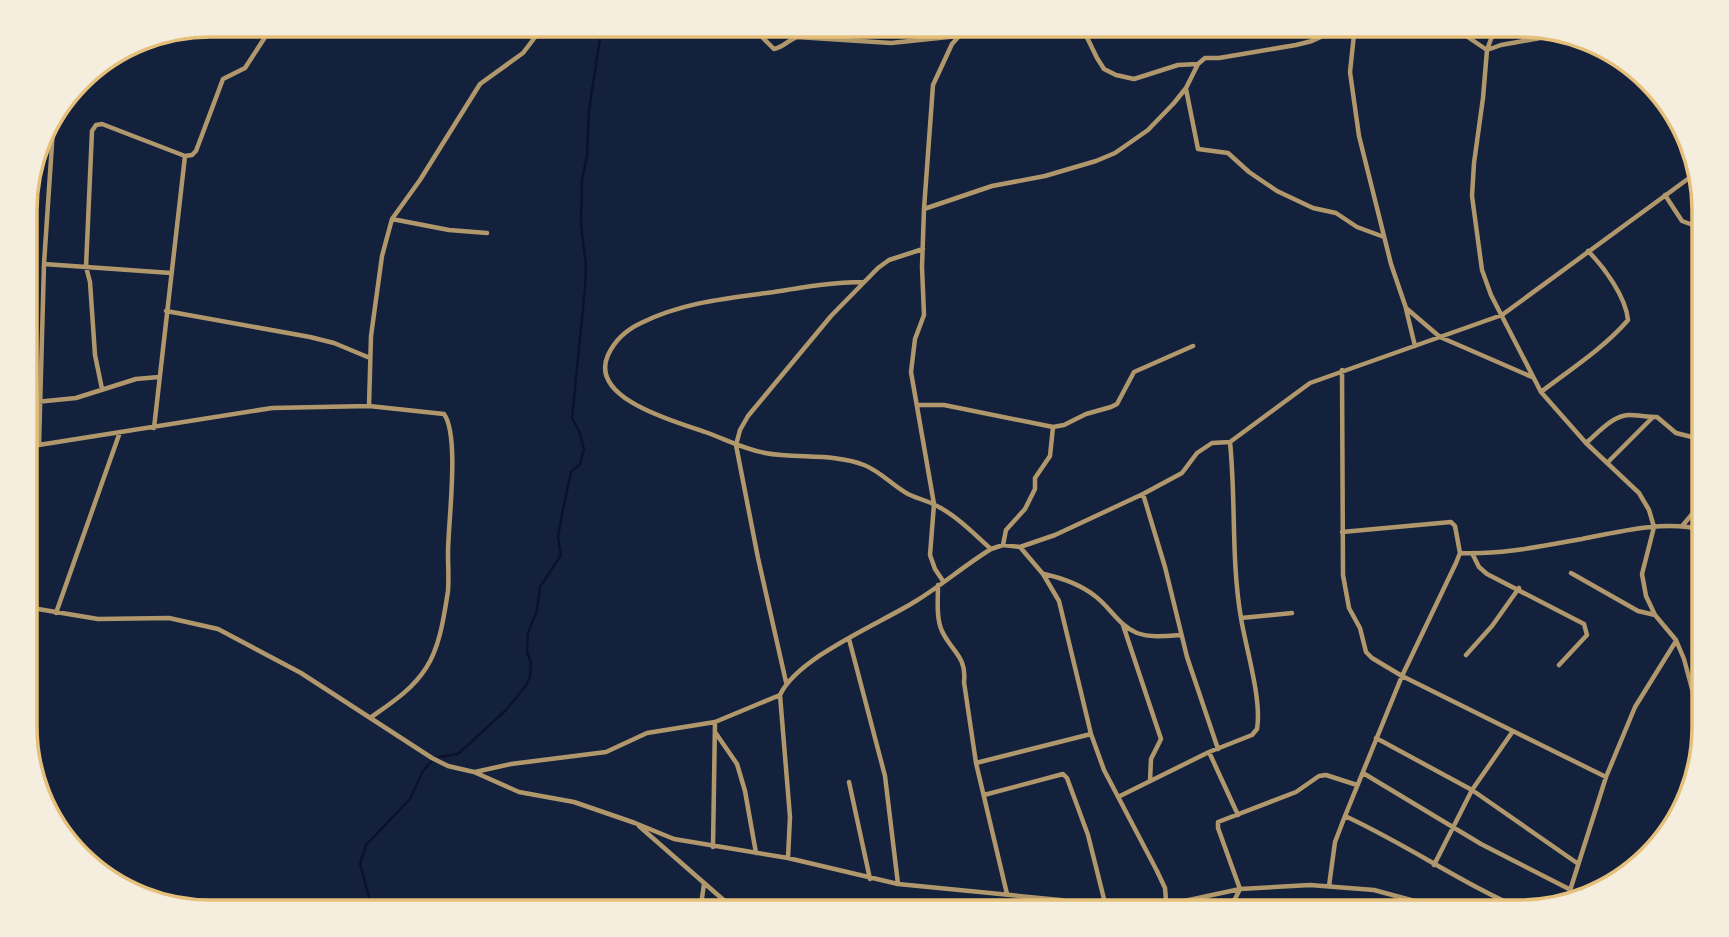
<svg xmlns="http://www.w3.org/2000/svg" width="1729" height="937" font-family="'Fira Sans Condensed',sans-serif">
<rect width="100%" height="100%" fill="#14213d"/>
<g fill="none" stroke-linecap="round" stroke-linejoin="round">
<!-- stream -->
<path stroke="#0b132b" stroke-width="2.5" d="M 439,757 L 458,754 L 506,710 L 525,687 L 530,677 L 531,663 L 527,652 L 528,633 L 537,610 L 540,587 L 561,555 L 558,537 L 562,514 L 571,472 L 580,464 L 584,449 L 579,431 L 572,418 L 585,288 L 586,265 L 581,225 L 582,179 L 587,156 L 589,110 L 602,25
M 373,912 L 360,864 L 366,845 L 410,799 L 423,771 L 431,762"/>
<!-- minor -->
<path stroke="#b1986c" stroke-width="4.5" d="M 756,25 L 763,38 L 774,49 C 784,47 788,40 797,37 L 891,43 L 958,36
M 1081,25 L 1097,58 L 1104,69 L 1116,75 L 1134,79 L 1178,65 L 1198,64
M 1315,25 L 1327,34
M 1355,25 L 1350,72 L 1359,136 L 1391,264 L 1406,308 L 1440,337 L 1532,377
M 1450,25 L 1487,50 L 1501,45 L 1557,35
M 1496,25 L 1487,50 L 1483,98 L 1474,163 L 1472,196 L 1482,270 L 1491,295 L 1541,392 L 1586,443 L 1639,493 L 1649,510 L 1654,527 L 1642,574 L 1646,596 L 1655,615 L 1676,640 L 1684,659 L 1704,734
M 1186,89 L 1198,149 L 1228,153 L 1249,172 L 1277,191 L 1313,208 L 1336,213 L 1357,227 L 1384,237
M 1665,195 L 1682,221 L 1704,229
M 924,209 L 992,186 L 1045,176 L 1096,161 L 1115,153 L 1148,130 L 1174,103 L 1186,88 L 1198,64 L 1205,58 L 1219,58 L 1296,45 L 1312,41 L 1327,34 L 1342,34 L 1362,25
M 392,219 L 449,230 L 487,233
M 44,264 L 171,273
M 864,282 C 833,282 804,287 774,292 C 729,298 683,302 641,323 C 626,330 615,340 608,355 C 588,399 677,422 705,432 C 725,439 743,449 765,453 C 797,459 833,453 864,465 C 880,471 893,486 908,494 C 916,498 925,500 933,504 C 955,514 973,533 991,549
M 1406,309 L 1415,346
M 166,311 L 310,337 L 334,343 L 370,358
M 1342,370 L 1343,575 L 1349,608 L 1360,628 L 1366,652 L 1372,658 L 1402,676 L 1606,777
M 102,389 L 95,355 L 90,282 L 86,267 L 92,131 L 96,125 L 102,124 L 185,156
M 1541,392 C 1571,369 1604,348 1628,320 C 1626,297 1604,267 1588,251
M 26,403 L 76,398 L 136,379 L 159,377
M 918,405 L 944,405 L 1053,427 L 1064,425 L 1086,414 L 1111,407 L 1117,404 L 1134,372 L 1193,346
M 369,406 L 371,336 L 382,256 L 392,219 L 420,180 L 480,84 L 523,53 L 542,28 L 547,25
M 154,428 L 185,156 L 192,155 L 196,151 L 223,79 L 245,68 L 273,25
M 1586,443 C 1597,434 1613,415 1629,415 C 1638,415 1647,417 1657,417 L 1676,433 L 1704,440
M 39,445 L 44,264 L 54,114
M 26,447 L 272,408 L 369,406 L 444,414 C 460,436 448,523 448,553 C 448,566 449,578 448,591 C 444,616 440,647 426,668 C 412,690 391,703 370,718
M 1608,462 L 1652,418
M 1143,494 L 1165,567 L 1187,657 L 1218,749
M 1683,525 L 1704,500
M 1003,545 L 1006,530 L 1025,509 L 1035,489 L 1035,478 L 1050,456 L 1053,427
M 1020,547 L 1043,574 L 1059,601 L 1091,734 L 1104,770 L 1157,871 L 1165,888 L 1167,912
M 1460,553 C 1501,555 1542,546 1582,539 C 1621,531 1665,520 1704,530
M 1472,553 L 1479,567 L 1487,574 L 1584,624 L 1587,635 L 1559,665
M 1571,573 L 1638,611 L 1655,615
M 1044,574 C 1062,578 1081,585 1095,596 C 1110,607 1119,626 1137,633 C 1151,638 1167,636 1181,635
M 943,581 L 935,569 L 930,555 L 934,504 L 911,372 L 915,339 L 924,315 L 922,267 L 924,209 L 933,85 L 952,44 L 969,25
M 938,585 C 938,599 936,618 942,631 C 951,651 967,656 964,682 L 976,763 L 1007,894
M 26,607 L 98,619 L 169,618 L 218,629 L 301,673 L 432,758 L 448,766 L 474,772 L 519,792 L 574,802 L 635,823 L 674,839 L 788,858 L 898,884 L 1060,900 L 1107,911 L 1138,911 L 1240,889 L 1310,885 L 1374,890 L 1455,912
M 56,613 L 120,432
M 1241,618 L 1292,613
M 1123,625 L 1161,739 L 1151,759 L 1150,781
M 849,639 L 885,776 L 898,884
M 1466,655 L 1492,626 L 1519,588
M 786,682 L 758,558 L 736,445 L 740,430 L 748,416 L 831,316 L 878,268 L 889,260 L 923,249
M 715,732 L 737,764 L 745,791 L 756,853
M 1376,738 L 1472,790 L 1577,863
M 1209,752 L 1238,815
M 976,763 L 1091,734
M 475,772 L 511,764 L 606,752 L 647,733 L 715,722 L 780,695
M 1363,773 L 1481,844 L 1569,889
M 849,782 L 870,879
M 984,795 L 1063,774 L 1067,778 L 1088,835 L 1107,911
M 1118,797 L 1209,752 L 1252,735 L 1257,729 C 1262,699 1246,649 1241,618 C 1231,560 1236,501 1230,442
M 1345,816 C 1408,845 1464,885 1528,912
M 639,826 L 727,903 L 734,912
M 713,847 L 715,722
M 788,858 L 790,817 L 780,695 C 798,657 879,624 916,601 C 942,585 965,565 991,549 L 1003,545 L 1020,547 L 1055,535 L 1143,494 L 1182,473 L 1197,453 L 1212,443 L 1230,442 L 1310,383 L 1502,315 L 1696,173
M 1434,865 L 1472,790 L 1513,731
M 1329,886 L 1335,842 L 1345,816 L 1402,676 L 1456,563 L 1460,553 L 1455,526 L 1451,522 L 1342,532
M 1567,900 L 1606,777 L 1635,707 L 1676,641
M 700,912 L 704,884
M 1223,912 L 1235,899 L 1240,889 L 1218,828 L 1218,822 L 1296,792 L 1319,776 L 1326,775 L 1357,785"/>
</g>
<!-- crop -->
<path d="M0 0H1729V937H0ZM210 37H1519A173 173 0 0 1 1692 210V727A173 173 0 0 1 1519 900H210A173 173 0 0 1 37 727V210A173 173 0 0 1 210 37Z" fill="#f5edde" fill-rule="evenodd"/>
<path fill="none" stroke="#e5c07b" stroke-width="3.5" d="M210 37H1519A173 173 0 0 1 1692 210V727A173 173 0 0 1 1519 900H210A173 173 0 0 1 37 727V210A173 173 0 0 1 210 37Z"/>
</svg>
